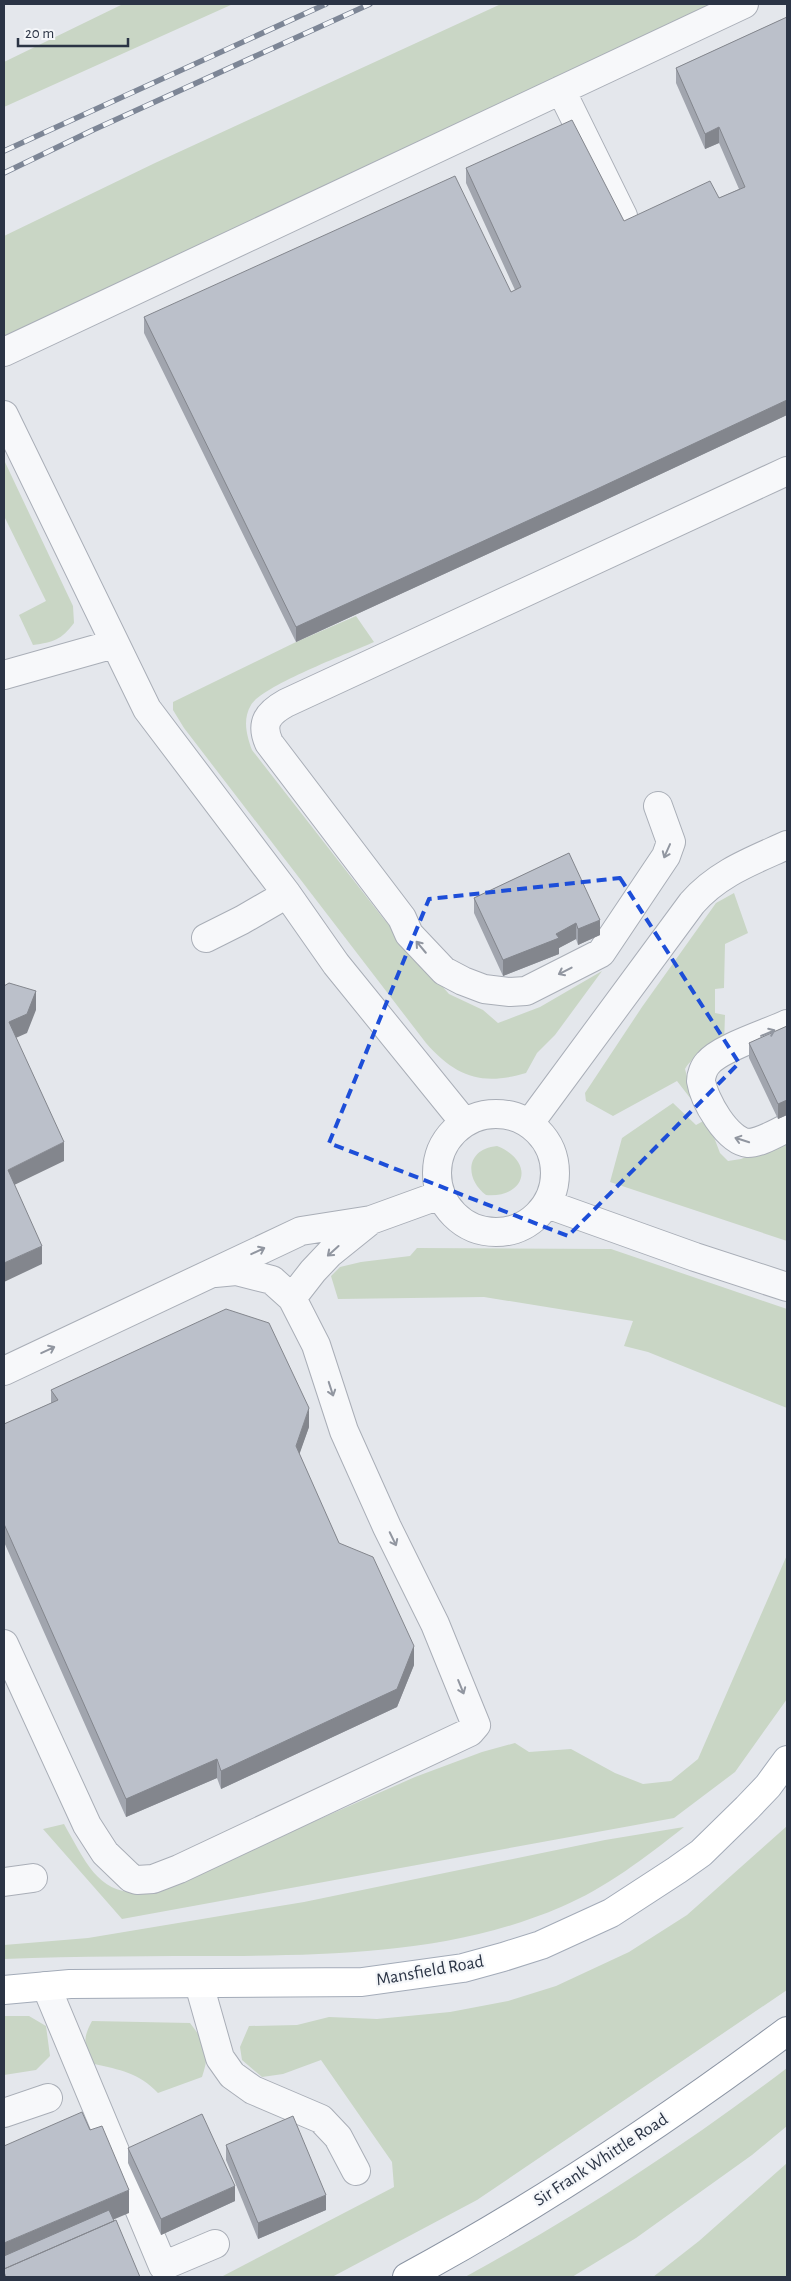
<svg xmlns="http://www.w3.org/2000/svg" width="791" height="2281" font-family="'Alegreya Sans',sans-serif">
<rect width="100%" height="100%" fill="#e4e7ec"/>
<!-- green -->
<path fill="#c9d6c5" d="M 123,4 L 233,4 L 4,107 L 4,62 Z
M 501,4 L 713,4 L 4,352 L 4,236 L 155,163 Z
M 4,460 L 73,606 L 74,623 C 61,640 54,642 33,645 L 19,615 L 46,601 L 4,516 Z
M 356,616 L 374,642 C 349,653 262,686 251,705 C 242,720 247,736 252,750 L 383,918 L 449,994 L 483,1010 L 498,1023 L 540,1007 L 602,971 L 555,1035 L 537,1053 L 526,1073 C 482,1086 456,1077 426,1043 L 184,728 L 173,710 L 173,702 L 296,642 Z
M 734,893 L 748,933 L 725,944 L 724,988 L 715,989 L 715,1013 L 725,1015 L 724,1044 C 708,1050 694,1054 685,1069 L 694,1103 L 677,1081 L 613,1116 L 586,1101 L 585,1093 L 642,1007 L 716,903 Z
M 673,1103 L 696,1125 L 707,1119 L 720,1153 L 728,1161 L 741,1159 L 787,1139 L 787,1241 L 610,1182 L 622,1138 Z
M 497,1146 C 535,1161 527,1198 486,1195 C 464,1178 466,1149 497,1146 Z
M 417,1248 L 611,1249 L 787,1309 L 787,1408 L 648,1352 L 624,1346 L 633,1321 L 484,1297 L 338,1299 L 331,1276 L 340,1267 L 361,1262 L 410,1256 Z
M 787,1555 L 787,1699 L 735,1772 L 674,1818 L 122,1919 L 43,1829 L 64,1824 C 89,1868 102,1904 161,1889 L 415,1777 L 482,1752 L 515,1743 L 529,1752 L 571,1749 L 615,1773 L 643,1784 L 671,1781 L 698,1759 Z
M 787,1826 L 787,1990 L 477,2200 L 332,2277 L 221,2277 L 394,2187 L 392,2162 L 321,2060 L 283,2074 L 262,2077 L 242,2060 L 240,2047 L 249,2026 L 297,2025 L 329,2017 L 377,2019 L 450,2012 L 508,2001 L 556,1986 L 629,1952 L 687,1915 Z
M 684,1827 C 646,1857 606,1888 561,1907 C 456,1952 343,1955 231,1956 C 155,1956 79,1956 4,1959 L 4,1945 L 88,1938 L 304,1902 L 605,1840 Z
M 4,2016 L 29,2016 L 46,2026 L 50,2056 L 36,2070 L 4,2075 Z
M 92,2021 L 190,2023 C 206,2044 211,2051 202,2077 L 158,2093 C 138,2072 120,2070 94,2064 C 84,2044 82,2040 92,2021 Z
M 787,2068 L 787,2126 L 752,2155 L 636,2238 L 572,2277 L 465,2277 C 577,2216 686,2145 787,2068 Z
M 787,2163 L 787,2277 L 653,2277 L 699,2241 Z"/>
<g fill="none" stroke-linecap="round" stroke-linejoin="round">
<defs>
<path id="minor" d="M 561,90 L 623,216
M 4,352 L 744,4
M 4,415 L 147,709 L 287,894 L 336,964 L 464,1122
M 4,675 L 114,644
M 658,806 L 671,842 L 666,856 L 601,953 L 526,991 L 510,992 L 484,989 L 463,981 L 444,971 L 409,934 L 402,918 L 269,743 C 260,723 268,713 286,703 L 787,471
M 206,938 L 242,920 L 287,894
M 787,1024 C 768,1033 720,1048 708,1063 C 704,1067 701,1075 701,1081 C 704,1100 727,1141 748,1143 C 760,1143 776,1133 787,1128
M437 1173a59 59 0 1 1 118 0a59 59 0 1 1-118 0Z
M 529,1124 L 692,903 C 718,873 752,861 787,845
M 547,1204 L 695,1257 L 787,1287
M 215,1273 L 236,1271 L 272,1280 L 292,1298
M 4,1371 L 301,1231 L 371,1220 L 440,1195
M 4,1644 L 87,1825 L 105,1853 L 131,1878 L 137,1880 L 153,1879 L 179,1869 L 470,1732 L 476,1725 L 435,1624 L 387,1527 L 344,1431 L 316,1345 L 292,1298 L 313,1271 L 330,1253 L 371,1220
M 4,1882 L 33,1878
M 199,1984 L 220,2058 L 232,2075 L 253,2090 L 321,2119 L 338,2137 L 356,2171
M 46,1986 L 163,2266 L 215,2244
M 4,2113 L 48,2098"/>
<path id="major" d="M 4,1990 L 70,1984 L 362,1982 L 463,1968 L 503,1957 L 541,1945 L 611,1913 L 677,1870 L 701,1853 L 747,1808 L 768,1786 L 787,1760"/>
<path id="highway" d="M 407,2277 C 540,2205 666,2121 787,2031"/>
</defs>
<!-- minor casing -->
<use href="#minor" stroke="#a9aeb7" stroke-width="30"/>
<!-- major casing -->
<use href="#major" stroke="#a3abb8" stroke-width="30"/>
<!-- highway casing -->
<use href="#highway" stroke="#8b94a3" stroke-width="30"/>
<!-- minor -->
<use href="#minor" stroke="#f7f8fa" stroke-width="28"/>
<!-- major -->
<use href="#major" stroke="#fff" stroke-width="28"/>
<!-- highway -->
<use href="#highway" stroke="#fff" stroke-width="28"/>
<defs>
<path id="rail" d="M 4,151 L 326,4
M 4,173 L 93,130 L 370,4"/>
</defs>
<!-- rail casing -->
<use href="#rail" stroke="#7d8696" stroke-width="5.5"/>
<!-- rail -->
<use href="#rail" stroke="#f4f6f9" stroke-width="4" stroke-dasharray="11" stroke-linecap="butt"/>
</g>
<!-- wall -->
<path fill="#a1a5ae" d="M 787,17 L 787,415 L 599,503 L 296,642 L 144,333 L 144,317 L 511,292 L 515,290 L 466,183 L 466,168 L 624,221 L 719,198 L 739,189 L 719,143 L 705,149 L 676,83 L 676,68 Z
M 569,853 L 600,935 L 578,945 L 576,939 L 559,948 L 559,954 L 503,976 L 474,913 L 474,898 Z
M 787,1026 L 787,1115 L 778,1119 L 749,1058 L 749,1043 Z
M 51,1390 L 309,1427 L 299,1454 L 339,1543 L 414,1665 L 397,1707 L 221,1789 L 217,1778 L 126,1817 L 4,1542 L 4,1424 L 51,1403 Z
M 226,2145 L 326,2210 L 258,2239 L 226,2160 Z
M 128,2148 L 235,2201 L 161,2235 L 128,2163 Z"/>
<!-- shaded-wall -->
<path fill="#83868d" d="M 719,127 L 719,143 L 705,149 L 705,134 Z
M 787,400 L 787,415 L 599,503 L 296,642 L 296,627 Z
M 600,920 L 600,935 L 578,945 L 578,929 Z
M 576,923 L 576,939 L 559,948 L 559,954 L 503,976 L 503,960 Z
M 36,991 L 36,1010 L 27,1033 L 9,1041 L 9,1022 Z
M 787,1100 L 787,1115 L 778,1119 L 778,1104 Z
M 64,1142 L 64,1161 L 8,1188 L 8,1170 Z
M 42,1246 L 42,1264 L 4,1282 L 4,1263 Z
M 309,1408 L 309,1427 L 296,1464 L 296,1446 Z
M 414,1646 L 414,1665 L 397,1707 L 221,1789 L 221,1771 Z
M 217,1759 L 217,1778 L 126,1817 L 126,1799 Z
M 235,2186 L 235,2201 L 161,2235 L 161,2219 Z
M 129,2190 L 129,2213 L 4,2266 L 4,2243 Z
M 326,2195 L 326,2210 L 258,2239 L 258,2223 Z"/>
<!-- building -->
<path fill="#bbc0ca" stroke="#83868d" d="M 787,17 L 787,400 L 599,488 L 296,627 L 144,317 L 455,176 L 511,292 L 521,287 L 466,168 L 572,120 L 624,221 L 710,181 L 719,198 L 745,187 L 719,127 L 705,134 L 676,68 Z
M 569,853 L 600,920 L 578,929 L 576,923 L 556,934 L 559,938 L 503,960 L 474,898 Z
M 9,983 L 36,991 L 27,1014 L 9,1022 L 64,1142 L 8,1170 L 42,1246 L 4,1263 L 4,986 Z
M 787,1026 L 787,1100 L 778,1104 L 749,1043 Z
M 226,1309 L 269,1323 L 309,1408 L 296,1446 L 339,1543 L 373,1557 L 414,1646 L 397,1689 L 221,1771 L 217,1759 L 126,1799 L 4,1524 L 4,1424 L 58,1400 L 51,1390 Z
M 82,2112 L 90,2130 L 102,2126 L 129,2190 L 4,2243 L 4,2146 Z
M 202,2114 L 235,2186 L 161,2219 L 128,2148 Z
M 293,2116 L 326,2195 L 258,2223 L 226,2145 Z
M 109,2210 L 114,2221 L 4,2269 L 4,2256 Z
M 116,2220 L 140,2277 L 6,2277 L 4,2272 L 4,2269 Z"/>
<!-- one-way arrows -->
<defs><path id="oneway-shaft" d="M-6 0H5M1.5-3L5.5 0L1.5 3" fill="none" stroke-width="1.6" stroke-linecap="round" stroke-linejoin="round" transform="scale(1.25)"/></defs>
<g stroke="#9196a0">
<use href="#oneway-shaft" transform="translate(667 851) rotate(114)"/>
<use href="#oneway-shaft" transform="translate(421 947) rotate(-130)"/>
<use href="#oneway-shaft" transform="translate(565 971) rotate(153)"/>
<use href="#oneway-shaft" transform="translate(768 1033) rotate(-23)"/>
<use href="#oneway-shaft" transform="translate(742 1140) rotate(-162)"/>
<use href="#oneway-shaft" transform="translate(258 1251) rotate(-25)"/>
<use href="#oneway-shaft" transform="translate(333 1251) rotate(138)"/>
<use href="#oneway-shaft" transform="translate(48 1350) rotate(-25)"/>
<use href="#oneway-shaft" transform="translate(331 1389) rotate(72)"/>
<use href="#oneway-shaft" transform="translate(393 1539) rotate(64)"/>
<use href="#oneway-shaft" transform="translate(461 1687) rotate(68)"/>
</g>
<!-- marked area -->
<path fill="none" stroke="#1d4ed8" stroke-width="4" stroke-dasharray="10 6" stroke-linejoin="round" d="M 620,878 L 739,1063 L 568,1236 L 329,1143 L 429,899 Z"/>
<g text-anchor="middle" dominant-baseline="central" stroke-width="4.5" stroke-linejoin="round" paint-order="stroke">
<!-- street labels -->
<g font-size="18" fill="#2b3445" stroke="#f4f6f9">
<text transform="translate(430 1971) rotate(-10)">Mansfield Road</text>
<text transform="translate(601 2160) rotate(-33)">Sir Frank Whittle Road</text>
</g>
</g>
<!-- border -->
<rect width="791" height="2281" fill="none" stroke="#2b3445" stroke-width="10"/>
<!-- scale -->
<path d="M18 38v8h110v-8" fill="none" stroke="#2b3445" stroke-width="2.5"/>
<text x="25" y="38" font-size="15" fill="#2b3445" stroke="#f4f6f9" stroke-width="4" paint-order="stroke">20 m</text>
</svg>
